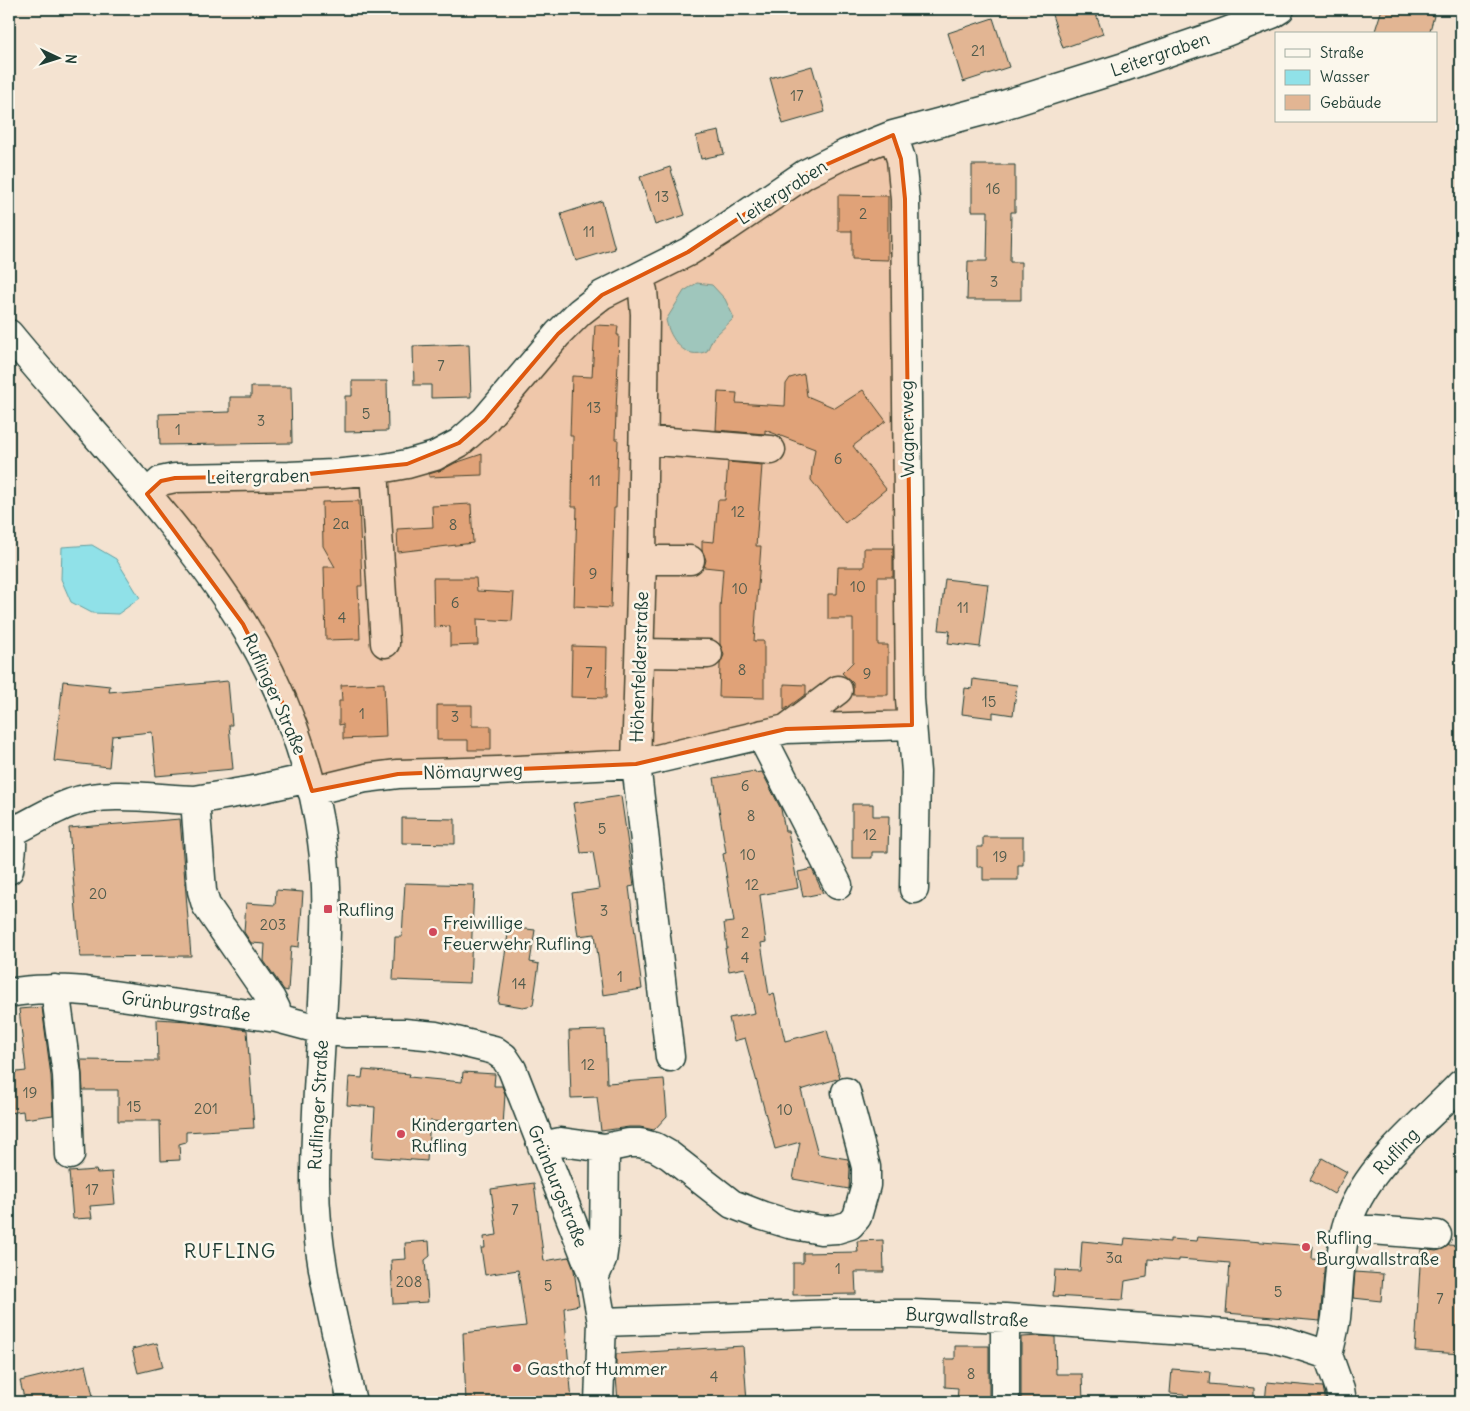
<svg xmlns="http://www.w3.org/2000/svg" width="1470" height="1411" font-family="Delius,sans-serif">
<rect width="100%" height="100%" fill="#f4e3d1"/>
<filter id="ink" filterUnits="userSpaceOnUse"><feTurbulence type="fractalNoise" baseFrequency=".02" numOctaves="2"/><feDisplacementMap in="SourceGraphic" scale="10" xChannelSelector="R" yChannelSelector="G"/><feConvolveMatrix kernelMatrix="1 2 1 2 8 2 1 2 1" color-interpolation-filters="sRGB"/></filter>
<g filter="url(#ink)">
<!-- water -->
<path fill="#90e1e8" stroke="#639fa0" d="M 697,283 L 712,285 L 725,299 L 734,318 L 713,338 L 707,351 C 685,361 670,339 666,320 L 684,291 Z
M 92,545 L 116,559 L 140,598 L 118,614 L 92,613 L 71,602 L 61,579 L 62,547 Z"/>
<!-- building -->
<path fill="#e2b593" stroke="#1f3d34" d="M 1050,9 L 1094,9 L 1103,34 L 1063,48 Z
M 1382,9 L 1413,9 L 1434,16 L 1429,34 L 1374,34 Z
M 993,18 L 1009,67 L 963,82 L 948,33 Z
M 812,66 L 825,112 L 783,124 L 770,78 Z
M 719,131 L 724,154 L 701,159 L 696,136 Z
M 972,165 L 1015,165 L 1015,212 L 1011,212 L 1010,262 L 1021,262 L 1021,300 L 967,300 L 968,261 L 987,261 L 988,211 L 972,211 Z
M 670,167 L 685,215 L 655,225 L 640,177 Z
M 838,195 L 888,196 L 888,260 L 852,259 L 852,231 L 838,231 Z
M 602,201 L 615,249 L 576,261 L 561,214 Z
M 595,325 L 618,326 L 617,335 L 619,335 L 615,439 L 618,439 L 616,508 L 614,508 L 611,608 L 574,606 L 577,507 L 572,507 L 573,436 L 570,436 L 572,376 L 592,377 Z
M 469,344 L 471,397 L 431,398 L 431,385 L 414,385 L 413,346 Z
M 804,374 L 807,396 L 835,408 L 863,390 L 886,421 L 853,446 L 886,489 L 845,523 L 811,480 L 812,467 L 815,449 L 765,430 L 765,434 L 716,430 L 718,392 L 737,393 L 736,403 L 785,406 L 786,384 L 790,378 Z
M 352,381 L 387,381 L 388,431 L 345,432 L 345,396 L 352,396 Z
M 251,387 L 291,387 L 292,443 L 160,445 L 159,414 L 230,412 L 230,397 L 251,397 Z
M 482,454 L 482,475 L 429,477 L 429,474 L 442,470 L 455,463 Z
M 728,462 L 762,465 L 756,546 L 761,546 L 754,641 L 764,641 L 764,698 L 719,697 L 720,664 L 724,655 L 720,644 L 720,608 L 723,569 L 704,567 L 706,560 L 702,550 L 702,541 L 714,542 L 718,500 L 725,500 Z
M 359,501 L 362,586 L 358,586 L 360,639 L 326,640 L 324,567 L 335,567 L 323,546 L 322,502 Z
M 471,504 L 473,543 L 398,552 L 397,529 L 433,527 L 432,506 Z
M 864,548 L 893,548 L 893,577 L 878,577 L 878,645 L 888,645 L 888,695 L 853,695 L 853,683 L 842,673 L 853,662 L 853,619 L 828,619 L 828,594 L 837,594 L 838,567 L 864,567 Z
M 433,578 L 476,578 L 477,591 L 514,593 L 512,621 L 477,619 L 478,645 L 450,646 L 450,626 L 434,627 Z
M 945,579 L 988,584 L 980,647 L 948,643 L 950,631 L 939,630 Z
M 572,646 L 607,647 L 606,698 L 571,697 Z
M 973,679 L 1017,685 L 1013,715 L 993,712 L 993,718 L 962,714 L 965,688 L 972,689 Z
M 63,681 L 110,686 L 109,692 L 228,681 L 232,725 L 229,725 L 233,769 L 156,776 L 152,732 L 112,736 L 109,767 L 54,761 Z
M 384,683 L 386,737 L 343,739 L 343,724 L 339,725 L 339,701 L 342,701 L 341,685 Z
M 784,684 L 806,685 L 806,694 L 784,710 Z
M 437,705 L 472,705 L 472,726 L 491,726 L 491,750 L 468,750 L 468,740 L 437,740 Z
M 755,771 L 755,773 L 762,772 L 781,809 L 785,831 L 788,831 L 798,888 L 760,895 L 766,942 L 761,943 L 769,995 L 774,993 L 785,1041 L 827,1030 L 840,1078 L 801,1090 L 818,1154 L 848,1159 L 850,1169 L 849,1189 L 793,1179 L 800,1142 L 775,1149 L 745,1038 L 734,1041 L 729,1018 L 755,1013 L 745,968 L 729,971 L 725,948 L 727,948 L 724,923 L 734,922 L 723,854 L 726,853 L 714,778 Z
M 621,796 L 634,886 L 629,887 L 642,989 L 603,995 L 595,934 L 578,936 L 572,893 L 599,889 L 593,852 L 581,853 L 573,803 Z
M 852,804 L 873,804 L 873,816 L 889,816 L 888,852 L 872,852 L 872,858 L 852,858 Z
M 402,818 L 455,819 L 455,844 L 402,843 Z
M 180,819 L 191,956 L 80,957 L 69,828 Z
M 983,837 L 1023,837 L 1023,865 L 1018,865 L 1018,880 L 983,880 L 983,867 L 977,867 L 977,847 L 983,847 Z
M 812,869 L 823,893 L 803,897 L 798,872 Z
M 405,883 L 474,885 L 470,983 L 393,980 L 395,937 L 402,937 Z
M 276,890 L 303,892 L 299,947 L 291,946 L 288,991 L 284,990 L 264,961 L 265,944 L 251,943 L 244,932 L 246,903 L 275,905 Z
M 509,927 L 535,930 L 530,962 L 539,964 L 533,1005 L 523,1007 L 498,1003 Z
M 42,1007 L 51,1076 L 53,1115 L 24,1119 L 23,1111 L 9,1113 L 9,1073 L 26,1071 L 19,1009 Z
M 157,1019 L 188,1021 L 247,1030 L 254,1128 L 186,1132 L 186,1142 L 179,1144 L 180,1160 L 161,1161 L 160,1121 L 118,1121 L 118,1090 L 83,1090 L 81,1060 L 158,1061 Z
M 605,1030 L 607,1083 L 664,1079 L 667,1116 L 654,1130 L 640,1127 L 629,1127 L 601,1131 L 597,1097 L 571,1098 L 569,1031 Z
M 363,1070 L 410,1074 L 409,1077 L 462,1082 L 463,1072 L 495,1074 L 494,1086 L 502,1086 L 505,1094 L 503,1126 L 430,1121 L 427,1161 L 372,1157 L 375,1107 L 347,1105 L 349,1077 L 362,1078 Z
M 1322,1158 L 1347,1172 L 1334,1194 L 1310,1180 Z
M 96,1170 L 97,1173 L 112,1172 L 115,1204 L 90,1206 L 92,1218 L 73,1219 L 69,1172 Z
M 534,1183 L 544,1261 L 569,1257 L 574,1270 L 579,1305 L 564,1308 L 572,1402 L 466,1402 L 463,1333 L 526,1326 L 518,1270 L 485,1275 L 481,1248 L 485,1248 L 484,1237 L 497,1235 L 491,1189 Z
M 1198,1237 L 1313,1246 L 1312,1259 L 1325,1260 L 1320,1321 L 1226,1313 L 1230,1263 L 1179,1259 L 1179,1261 L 1148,1259 L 1147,1277 L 1125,1281 L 1123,1300 L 1053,1296 L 1055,1270 L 1080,1271 L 1082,1241 L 1124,1245 L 1125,1238 L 1170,1242 L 1170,1239 L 1197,1241 Z
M 883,1240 L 884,1272 L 855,1272 L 856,1294 L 793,1295 L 793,1263 L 803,1263 L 803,1253 L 858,1252 L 857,1241 Z
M 429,1241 L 430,1256 L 425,1260 L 428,1302 L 393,1304 L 391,1260 L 406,1259 L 405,1243 Z
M 1449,1245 L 1461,1246 L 1461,1354 L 1415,1351 L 1421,1249 L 1436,1251 L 1443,1249 Z
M 1355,1272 L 1383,1274 L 1381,1301 L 1353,1298 Z
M 1042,1336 L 1055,1337 L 1056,1374 L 1082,1374 L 1083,1402 L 1021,1402 L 1021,1337 Z
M 157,1343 L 163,1367 L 138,1373 L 132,1349 Z
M 743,1346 L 747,1402 L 618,1402 L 616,1377 L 616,1354 Z
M 955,1346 L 989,1346 L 989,1402 L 957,1402 L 958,1388 L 945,1387 L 945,1359 L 955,1359 Z
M 86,1365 L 93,1396 L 65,1402 L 25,1402 L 20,1381 Z
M 1172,1369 L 1210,1372 L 1209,1384 L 1254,1388 L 1254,1402 L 1184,1402 L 1184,1394 L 1170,1393 Z
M 1267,1382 L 1323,1387 L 1326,1402 L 1265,1402 Z"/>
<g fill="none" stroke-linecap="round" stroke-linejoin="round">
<defs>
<path id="minor" d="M 893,135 L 901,159 L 905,199 L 910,699 L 916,772 L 914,889
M 638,277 L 643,291 L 645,314 L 642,560 L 636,764 L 670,1057
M 9,334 C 87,429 176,517 242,622 C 282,686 312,766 322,841 C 329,889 326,935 324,982 C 321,1049 315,1116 315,1182 C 315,1257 336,1330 352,1402
M 644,440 L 771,450
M 374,470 L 385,643
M 147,494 L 161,481 L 175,478 L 289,476 L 333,474 L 374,470 L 407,464 L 435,456 L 459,443 L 485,420 L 558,334 L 580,312 L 602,295 L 688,252 L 726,228 L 805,174 L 845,154 L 893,135 L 994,108 L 1124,67 L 1226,32 L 1272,14 L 1280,9
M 642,560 L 690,560
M 640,653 L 708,654
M 786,729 L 838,690
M 763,734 L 766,745 L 838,885
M 312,791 L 366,778 L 398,774 L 498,771 L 636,764 L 786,729 L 912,725
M 195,800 L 259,789 L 309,778
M 9,825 C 15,839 11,855 9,870
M 12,832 C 31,823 53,809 71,803 C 107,790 157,799 195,800 L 202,891 L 206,905 L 271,999 L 276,1009 L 277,1018
M 55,989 L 67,1075 L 70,1155
M 9,993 C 35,988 59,989 85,991 L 277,1018 L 322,1030 L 347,1033 L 404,1033 L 436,1036 L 494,1050 L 504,1057 L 512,1069 L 594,1278 L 602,1322 L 599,1402
M 542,1146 L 561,1142 L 605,1148 L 629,1143 L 640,1143 L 655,1147 L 669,1155 L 732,1204 L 763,1216 L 789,1224 L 821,1230 L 837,1229 L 850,1225 L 857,1217 L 866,1185 L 866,1167 L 846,1092
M 1346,1228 L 1437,1235
M 594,1278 L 602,1260 L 604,1245 L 605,1148
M 602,1322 L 837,1314 L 912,1314 L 1005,1318 L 1268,1337 L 1291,1343 L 1328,1355 C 1331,1343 1334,1331 1336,1318 C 1339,1288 1339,1257 1346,1228 C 1362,1169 1421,1126 1461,1084
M 1328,1355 L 1340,1389 L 1342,1402
M 1005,1402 L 1005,1318"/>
</defs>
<!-- minor casing -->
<use href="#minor" stroke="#1f3d34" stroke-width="31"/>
<!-- minor -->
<use href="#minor" stroke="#fbf7ec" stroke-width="28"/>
</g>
</g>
<!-- marked area -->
<path fill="#de580e" fill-opacity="0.2" stroke="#de580e" stroke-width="4" stroke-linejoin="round" d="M 893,135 L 901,159 L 905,199 L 912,725 L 786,729 L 636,764 L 398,774 L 312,791 L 285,708 L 243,624 L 147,494 L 161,481 L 175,478 L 289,476 L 407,464 L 459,443 L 485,420 L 558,334 L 602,295 L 688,252 L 805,174 Z"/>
<!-- markers -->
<g fill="#d1495b" stroke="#fbf7ec" stroke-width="2">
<rect x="323" y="904" width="10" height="10" rx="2.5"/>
<circle cx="433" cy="932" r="5"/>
<circle cx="401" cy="1134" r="5"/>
<circle cx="1306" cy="1247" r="5"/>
<circle cx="517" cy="1368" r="5"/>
</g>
<g text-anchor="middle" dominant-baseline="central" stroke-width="5" stroke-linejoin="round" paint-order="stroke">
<!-- number labels -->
<g font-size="15" fill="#505b4c">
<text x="978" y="50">21</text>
<text x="797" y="95">17</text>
<text x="993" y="188">16</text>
<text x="662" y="196">13</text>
<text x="863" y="213">2</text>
<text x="589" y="231">11</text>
<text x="994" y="281">3</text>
<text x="441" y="365">7</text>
<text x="594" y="407">13</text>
<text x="366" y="413">5</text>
<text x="261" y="420">3</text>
<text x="178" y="429">1</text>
<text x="838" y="458">6</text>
<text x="595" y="480">11</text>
<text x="738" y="511">12</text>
<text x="341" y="523">2a</text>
<text x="453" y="524">8</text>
<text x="593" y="573">9</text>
<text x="858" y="586">10</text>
<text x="740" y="588">10</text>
<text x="455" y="602">6</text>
<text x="963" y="607">11</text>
<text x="342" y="617">4</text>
<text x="742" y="669">8</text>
<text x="589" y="672">7</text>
<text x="867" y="673">9</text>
<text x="989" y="701">15</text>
<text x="362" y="713">1</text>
<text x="455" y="716">3</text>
<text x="745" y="785">6</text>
<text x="751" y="815">8</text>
<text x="602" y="828">5</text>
<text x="870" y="834">12</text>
<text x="748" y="854">10</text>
<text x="1000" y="856">19</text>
<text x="752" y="884">12</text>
<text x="98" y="893">20</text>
<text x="604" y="910">3</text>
<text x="273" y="924">203</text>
<text x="745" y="932">2</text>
<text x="745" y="957">4</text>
<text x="620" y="976">1</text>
<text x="519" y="983">14</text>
<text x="588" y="1064">12</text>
<text x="30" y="1092">19</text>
<text x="134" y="1106">15</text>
<text x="206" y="1108">201</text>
<text x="785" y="1109">10</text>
<text x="92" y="1189">17</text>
<text x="515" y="1209">7</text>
<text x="1114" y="1257">3a</text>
<text x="838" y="1268">1</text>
<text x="409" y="1281">208</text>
<text x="548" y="1285">5</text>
<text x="1278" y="1291">5</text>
<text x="1440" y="1298">7</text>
<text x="971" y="1373">8</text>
<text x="714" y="1376">4</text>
</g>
<!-- street labels -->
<g font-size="18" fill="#1f3d34" stroke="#fbf7ec">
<text transform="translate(1160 54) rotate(-19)">Leitergraben</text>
<text transform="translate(782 192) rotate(-33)">Leitergraben</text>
<text transform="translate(907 429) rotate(-91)">Wagnerweg</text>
<text transform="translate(258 476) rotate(-1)">Leitergraben</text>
<text transform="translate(639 667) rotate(-88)">Höhenfelderstraße</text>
<text transform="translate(275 694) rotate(66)">Ruflinger Straße</text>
<text transform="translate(473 771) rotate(-2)">Nömayrweg</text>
<text transform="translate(186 1006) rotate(8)">Grünburgstraße</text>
<text transform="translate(318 1105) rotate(-87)">Ruflinger Straße</text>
<text transform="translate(1396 1151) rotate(-47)">Rufling</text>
<text transform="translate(558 1186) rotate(68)">Grünburgstraße</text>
<text transform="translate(967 1317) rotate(3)">Burgwallstraße</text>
</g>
<!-- poi labels -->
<g font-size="18" fill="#1f3d34" stroke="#fbf7ec" text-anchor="start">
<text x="338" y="909">Rufling</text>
<text x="443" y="922">Freiwillige<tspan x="443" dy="21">Feuerwehr Rufling</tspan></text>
<text x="411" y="1124">Kindergarten<tspan x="411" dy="21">Rufling</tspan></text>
<text x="1316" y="1237">Rufling<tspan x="1316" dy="21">Burgwallstraße</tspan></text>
<text x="527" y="1368">Gasthof Hummer</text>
</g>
<!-- quarter labels -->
<g font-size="20" letter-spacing="1" fill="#1f3d34" stroke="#fbf7ec">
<text x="230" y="1250">RUFLING</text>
</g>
</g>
<!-- margin -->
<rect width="1470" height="1411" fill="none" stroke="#fbf7ec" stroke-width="30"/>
<rect x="15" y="15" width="1440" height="1381" fill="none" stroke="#1f3d34" stroke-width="2" filter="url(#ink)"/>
<!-- legend -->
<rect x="1275" y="32" width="162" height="90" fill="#fbf7ec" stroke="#a3ada2"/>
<rect x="1285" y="49" width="25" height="8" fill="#fbf7ec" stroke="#a3ada2"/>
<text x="1320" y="58" font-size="15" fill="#1f3d34">Straße</text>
<rect x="1285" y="70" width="25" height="15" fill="#90e1e8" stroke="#a3ada2"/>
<text x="1320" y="82" font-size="15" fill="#1f3d34">Wasser</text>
<rect x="1285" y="95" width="25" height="15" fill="#e2b593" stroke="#a3ada2"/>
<text x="1320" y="108" font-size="15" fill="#1f3d34">Gebäude</text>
<!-- north arrow -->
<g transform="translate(58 58) rotate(94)" stroke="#fbf7ec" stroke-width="4" paint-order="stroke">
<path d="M0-4L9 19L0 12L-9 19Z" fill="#1f3d34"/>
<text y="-8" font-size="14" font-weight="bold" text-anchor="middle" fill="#1f3d34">N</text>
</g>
</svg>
